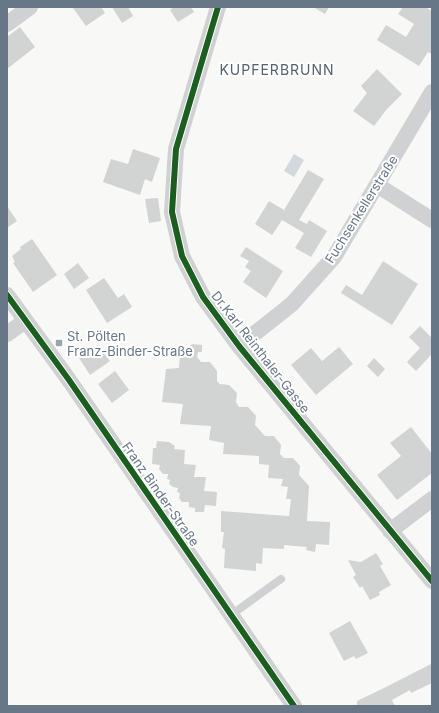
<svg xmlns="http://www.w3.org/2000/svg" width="439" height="713" font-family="Inter,sans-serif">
<rect width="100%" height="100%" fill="#f8f8f7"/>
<!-- water -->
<path fill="#d2d8dc" d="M 294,154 L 304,160 L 294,177 L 284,171 Z"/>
<!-- building -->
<path fill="#d2d3d3" d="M 75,7 L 101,7 L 105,13 L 86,26 L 73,8 Z
M 112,7 L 128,7 L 133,16 L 122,23 Z
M 174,7 L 191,7 L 194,12 L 178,22 L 170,10 Z
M 313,7 L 329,7 L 325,14 Z
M 403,7 L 425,7 L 432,11 L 432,54 L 428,52 L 419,66 L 377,40 L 386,25 L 406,37 L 414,24 L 398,14 Z
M 20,27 L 35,47 L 7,69 L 7,37 Z
M 377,69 L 402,94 L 387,109 L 374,126 L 353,111 L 367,93 L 361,86 Z
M 133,149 L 160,158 L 152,182 L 145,179 L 140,195 L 103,182 L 111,159 L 128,164 Z
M 308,170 L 324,179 L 299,220 L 307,224 L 309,220 L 327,231 L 311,257 L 295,248 L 304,233 L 282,220 L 272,235 L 255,224 L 269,201 L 284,210 Z
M 158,198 L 161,221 L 149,223 L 145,199 Z
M 7,206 L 17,221 L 7,228 Z
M 32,239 L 57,275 L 33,292 L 13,263 L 15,262 L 12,256 L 21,249 L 20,247 Z
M 246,247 L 283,271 L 266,298 L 243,282 L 251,271 L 245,267 L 249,261 L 240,256 Z
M 383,261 L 418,284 L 392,325 L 341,293 L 346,285 L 362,295 Z
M 78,263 L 89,278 L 74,289 L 64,274 Z
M 104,278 L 118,298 L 124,294 L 132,307 L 107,323 L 86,290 Z
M 420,326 L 431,337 L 432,335 L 432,354 L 416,371 L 407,362 L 420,348 L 409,337 Z
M 192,344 L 202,345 L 202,352 L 198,352 L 197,357 L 201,362 L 210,362 L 217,371 L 217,381 L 220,384 L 229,385 L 237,393 L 236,402 L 239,407 L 248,407 L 256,416 L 255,425 L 265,436 L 274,436 L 281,445 L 280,454 L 284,458 L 293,458 L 300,466 L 299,475 L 309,486 L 307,521 L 330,522 L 329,545 L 316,544 L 315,552 L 306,550 L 307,547 L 284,545 L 284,549 L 263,548 L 262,564 L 256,563 L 256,571 L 224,568 L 225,549 L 222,548 L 224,532 L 221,532 L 221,511 L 289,516 L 291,499 L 286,499 L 288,487 L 281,486 L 283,479 L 268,478 L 269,465 L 259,464 L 259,456 L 223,454 L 224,443 L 209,440 L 211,426 L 180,424 L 183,404 L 162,402 L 166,369 L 179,368 L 180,356 Z
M 98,345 L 110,361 L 90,375 L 79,358 Z
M 339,347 L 353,364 L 316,395 L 291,365 L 311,348 L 322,361 Z
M 374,358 L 385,369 L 378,377 L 367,366 Z
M 115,371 L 129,390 L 112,403 L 98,384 Z
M 411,427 L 432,454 L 432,473 L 397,500 L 377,475 L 401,456 L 390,443 Z
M 157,441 L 169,442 L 175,446 L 174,449 L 185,450 L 184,464 L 196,465 L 194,477 L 206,477 L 204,491 L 217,492 L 216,506 L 205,505 L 204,512 L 195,512 L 195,508 L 189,507 L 189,502 L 182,502 L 179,498 L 180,493 L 177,492 L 178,488 L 173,487 L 169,484 L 170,480 L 167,479 L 168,474 L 163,474 L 159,469 L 160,465 L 152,464 L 153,448 L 156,448 Z
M 376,553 L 383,564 L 380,566 L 391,585 L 379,592 L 380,595 L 370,600 L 362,586 L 360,588 L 353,577 L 356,575 L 348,560 L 361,562 Z
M 350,621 L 368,653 L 356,659 L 354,656 L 344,661 L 329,633 Z
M 431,664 L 432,666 L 432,683 L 411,693 L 410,690 L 392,700 L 395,706 L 357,706 L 357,701 L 386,687 Z"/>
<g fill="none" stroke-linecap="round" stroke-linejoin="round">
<!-- service -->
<path stroke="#cfd1d2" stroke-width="8" d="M 231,615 L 281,579"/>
<!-- minor -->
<path stroke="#cfd1d2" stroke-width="16" d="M 218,7 L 176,149 L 172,212 L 182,256 L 203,297 L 239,346 L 432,581
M 7,24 L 30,7
M 377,185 L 432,220
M 7,295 L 69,380 L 294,706
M 7,334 L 25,321
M 239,346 L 292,304 L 334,257 L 432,92
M 390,531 L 432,499"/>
<defs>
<path id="cycleway" d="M 218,7 L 176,149 L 172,212 L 182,256 L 203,297 L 239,346 L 432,581
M 7,295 L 69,380 L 294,706"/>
</defs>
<!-- cycleway casing -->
<use href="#cycleway" stroke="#fff" stroke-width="8"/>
<!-- cycleway -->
<use href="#cycleway" stroke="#1b5e20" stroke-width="6"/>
</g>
<!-- markers -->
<rect fill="#9aa4af" stroke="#fff" stroke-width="1.5" x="55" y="339" width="8" height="8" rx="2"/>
<g text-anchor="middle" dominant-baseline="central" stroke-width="4" stroke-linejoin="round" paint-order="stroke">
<!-- street labels -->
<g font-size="13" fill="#677788" stroke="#fff">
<text transform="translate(361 209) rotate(-58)">Fuchsenkellerstraße</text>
<text transform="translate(261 352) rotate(52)">Dr.Karl Reinthaler-Gasse</text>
<text transform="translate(161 494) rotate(55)">Franz Binder-Straße</text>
</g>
<!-- poi labels -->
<g font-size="13" fill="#677788" stroke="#fff" text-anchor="start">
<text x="67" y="336">St. Pölten<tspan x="67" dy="15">Franz-Binder-Straße</tspan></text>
</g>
<!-- neighbourhood labels -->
<g font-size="14" letter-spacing="1" fill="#55616d" stroke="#fff">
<text x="277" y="69">KUPFERBRUNN</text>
</g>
</g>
<!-- border -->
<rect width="439" height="713" fill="none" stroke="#677788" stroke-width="16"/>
</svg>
